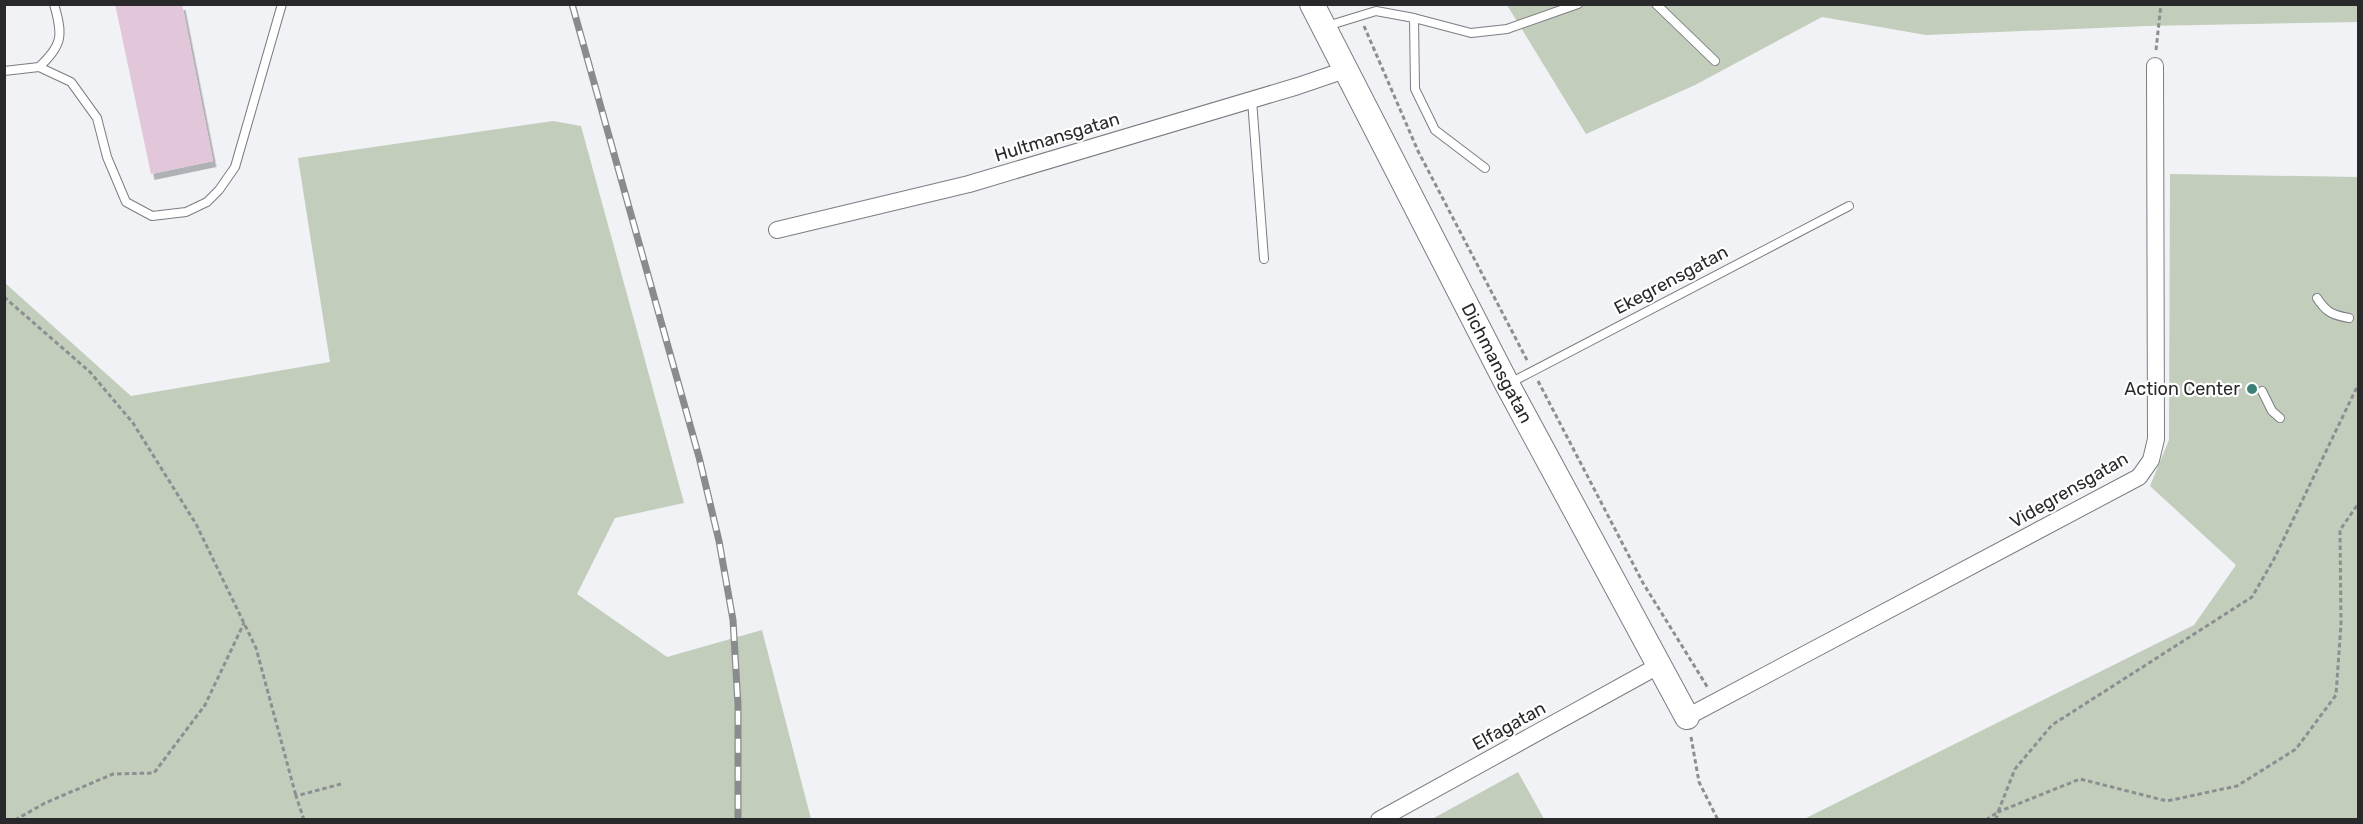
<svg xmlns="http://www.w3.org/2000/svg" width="2363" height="824" font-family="Rubik,sans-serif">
<defs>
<filter id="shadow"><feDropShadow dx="3.5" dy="6" stdDeviation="0" flood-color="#0004"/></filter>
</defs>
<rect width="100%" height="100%" fill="#f0f2f6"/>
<!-- green -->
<path fill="#c2cdbb" d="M 2358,4 L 2358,22 L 2146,26 L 1926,35 L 1822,17 L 1695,85 L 1586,134 L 1507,5 Z
M 553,121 L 581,126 L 684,503 L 615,518 L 577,594 L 667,657 L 762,630 L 811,819 L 5,819 L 5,283 L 131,396 L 330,362 L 298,158 Z
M 2170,174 L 2358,177 L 2358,819 L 1802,820 L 2194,625 L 2236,565 L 2150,486 L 2169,440 Z
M 1518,772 L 1544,819 L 1432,819 Z"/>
<!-- building -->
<path fill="#e2c6d9" filter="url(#shadow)" d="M 115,4 L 182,4 L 213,161 L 151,174 Z"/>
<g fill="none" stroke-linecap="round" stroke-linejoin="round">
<defs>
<path id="lane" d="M 1656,4 L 1715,61
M 1414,18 L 1415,89 L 1435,130 L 1485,168
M 1327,26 L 1376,11 L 1414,18 L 1471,33 L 1507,29 L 1578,4
M 39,67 C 63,45 63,35 54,4
M 4,71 L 39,67 L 71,82 L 97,118 L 107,157 L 126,202 L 152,216 L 186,212 L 207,202 L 219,190 L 235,167 L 282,4
M 1252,100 L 1264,259
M 2317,298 C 2326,312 2332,315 2349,318
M 1508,384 L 1849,206
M 2262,391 L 2272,411 L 2280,418"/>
<path id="street" d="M 777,230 L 969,184 L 1298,86 L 1345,70
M 1687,717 L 2139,477 L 2151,460 L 2156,439 L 2155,66
M 1379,820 L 1658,666"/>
<g id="secondary">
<path id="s1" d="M 1312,4 L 1507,384 L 1687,717"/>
</g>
</defs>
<!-- lane casing -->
<use href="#lane" stroke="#7b7d81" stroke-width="10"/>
<!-- street casing -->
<use href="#street" stroke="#7b7d81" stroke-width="18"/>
<!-- secondary casing -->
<use href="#secondary" stroke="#7b7d81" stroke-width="26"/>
<!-- path -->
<path stroke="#8d8e91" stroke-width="3" stroke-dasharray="4.5 3" stroke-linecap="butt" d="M 1364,26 L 1418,151 L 1528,362
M 2156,50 L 2161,4
M 4,297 L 90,372 L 133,423 L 196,524 L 256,648 L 296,796
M 1538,381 L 1643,583 L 1708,688
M 1691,737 L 1699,782 L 1718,820
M 15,820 L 45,803 L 113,774 L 154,773 L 205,705 L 244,623
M 304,820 L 296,796 L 341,784
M 1986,820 L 1998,812 L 2015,769 L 2052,725 L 2252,597 L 2274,559 L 2358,385
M 1996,820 L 1998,812 L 2080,779 L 2167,801 L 2237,786 L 2296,749 L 2336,695 L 2341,624 L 2340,530 L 2358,504"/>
<!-- lane -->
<use href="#lane" stroke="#fff" stroke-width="8"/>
<!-- street -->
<use href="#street" stroke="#fff" stroke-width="16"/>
<!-- secondary -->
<use href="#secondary" stroke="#fff" stroke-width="24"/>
<defs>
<path id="rail" d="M 572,4 L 699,457 L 719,541 L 733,620 L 738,705 L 738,820"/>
</defs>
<!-- rail casing -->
<use href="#rail" stroke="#8a8b8e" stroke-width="7"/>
<!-- rail -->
<use href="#rail" stroke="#fff" stroke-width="4.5" stroke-dasharray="14" stroke-linecap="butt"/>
</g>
<!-- markers -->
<circle fill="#3b8178" stroke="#fff" stroke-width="2" cx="2252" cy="389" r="6"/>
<g text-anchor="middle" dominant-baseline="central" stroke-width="4.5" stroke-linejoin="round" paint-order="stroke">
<!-- street labels -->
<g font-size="18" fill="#29292b" stroke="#fff">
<text transform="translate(1057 137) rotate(-17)">Hultmansgatan</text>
<text transform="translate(1671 280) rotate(-28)">Ekegrensgatan</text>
<text stroke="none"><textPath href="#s1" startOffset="404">Dichmansgatan</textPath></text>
<text transform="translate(2069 490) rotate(-30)">Videgrensgatan</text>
<text transform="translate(1509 726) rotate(-29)">Elfagatan</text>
</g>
<!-- poi labels -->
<g font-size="18" fill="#29292b" stroke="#fff" text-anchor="end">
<text x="2240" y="389">Action Center</text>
</g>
</g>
<!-- border -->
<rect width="2363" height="824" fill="none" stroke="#29292b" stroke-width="12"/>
</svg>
